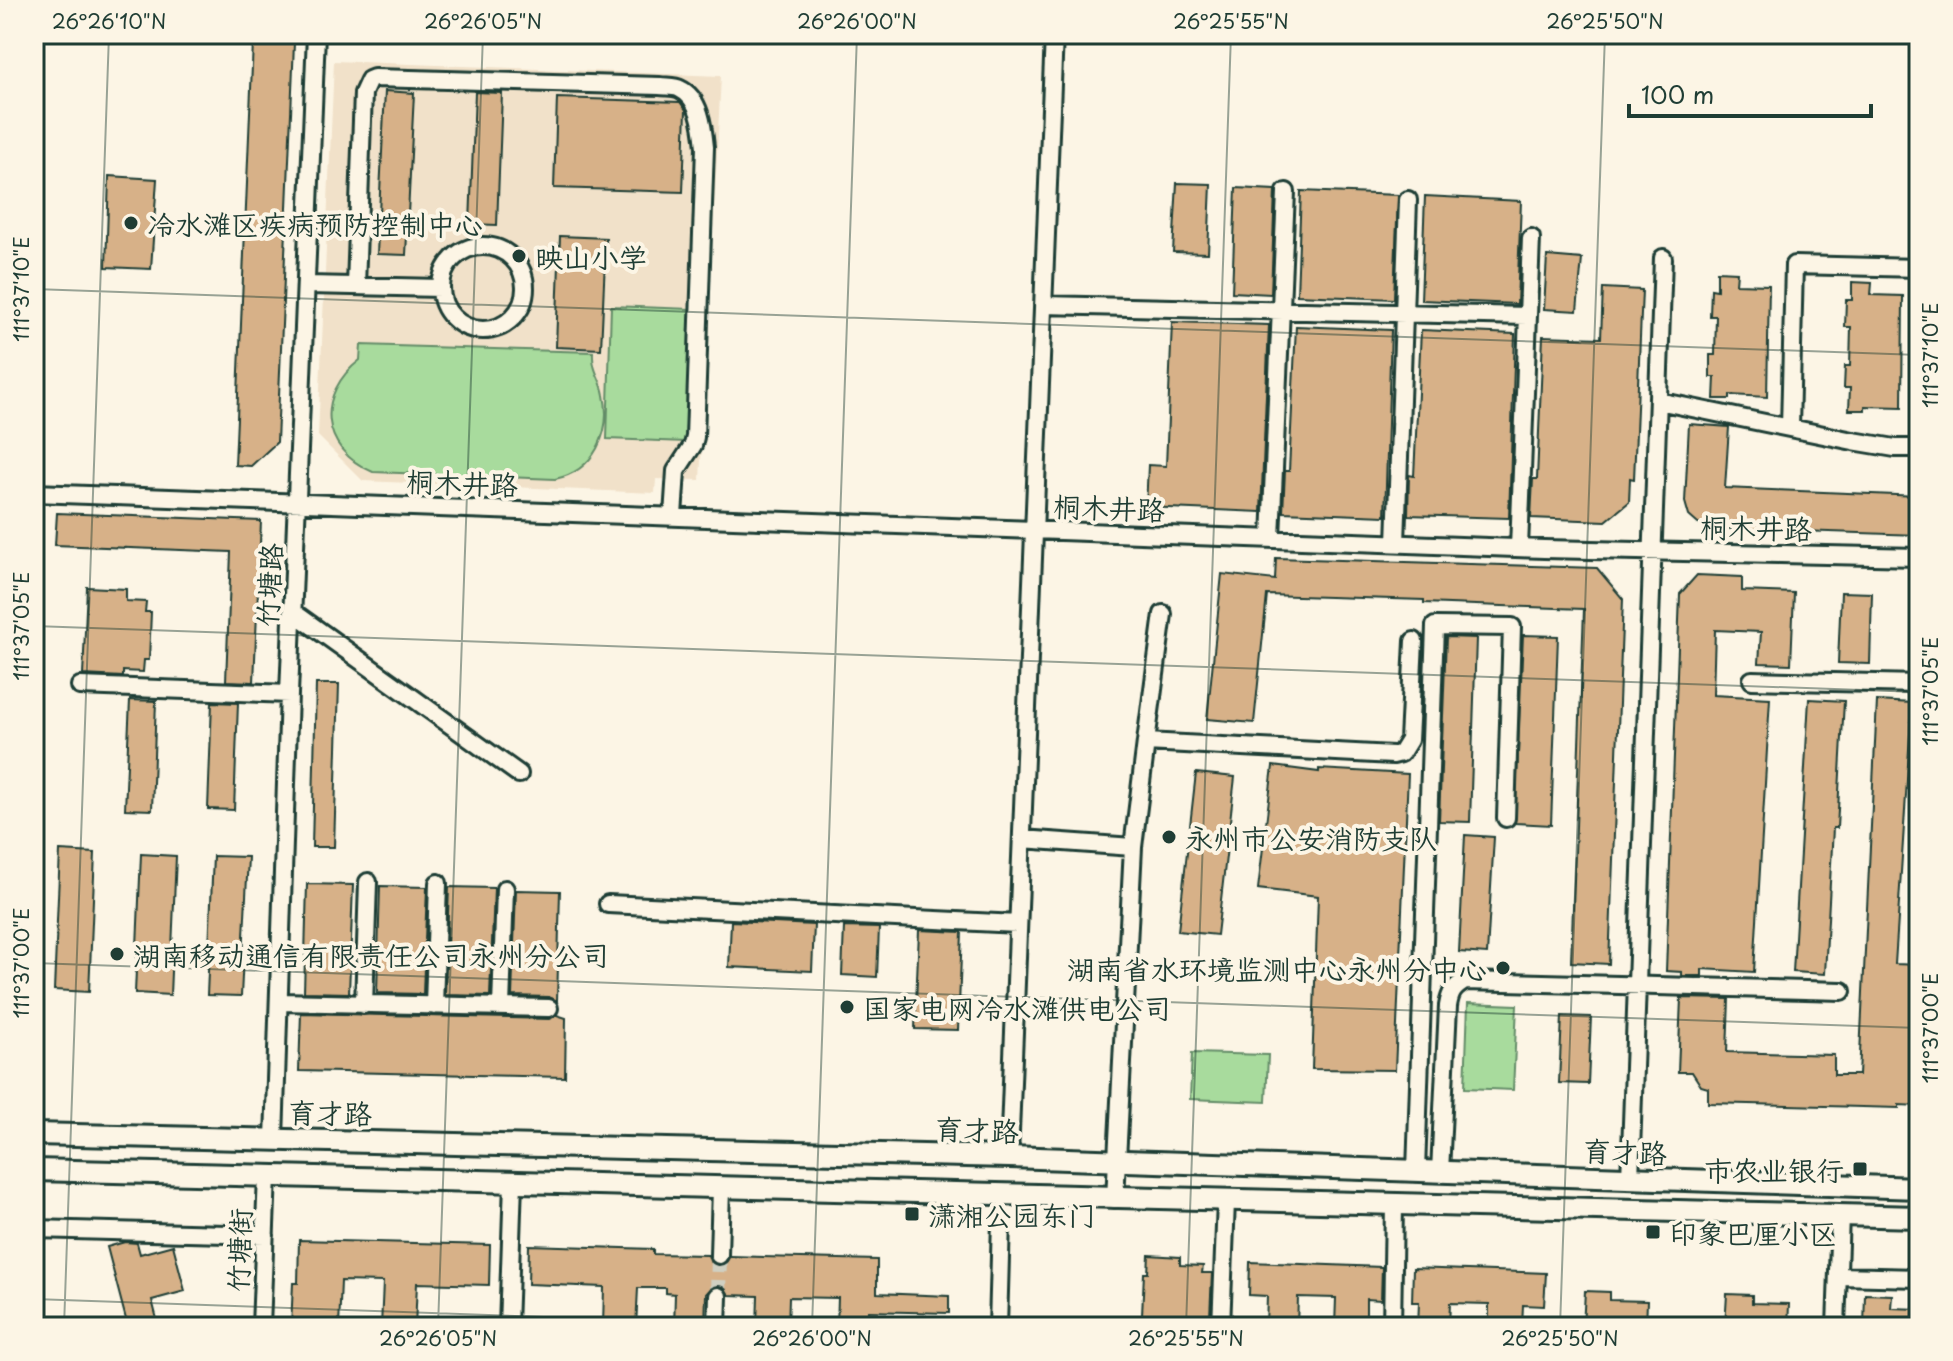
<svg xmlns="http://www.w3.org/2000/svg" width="1953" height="1361" font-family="'Playpen Sans','LXGW WenKai TC',sans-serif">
<rect width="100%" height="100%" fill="#fcf5e5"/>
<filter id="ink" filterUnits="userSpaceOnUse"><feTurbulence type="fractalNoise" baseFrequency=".0125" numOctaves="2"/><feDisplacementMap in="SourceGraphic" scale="16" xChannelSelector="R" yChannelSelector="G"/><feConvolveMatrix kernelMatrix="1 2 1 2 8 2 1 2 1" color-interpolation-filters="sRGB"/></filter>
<g filter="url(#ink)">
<!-- built -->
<path fill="#f1e1c9" d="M 334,61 L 721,76 L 700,480 L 656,479 L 655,493 L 363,481 L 318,436 Z"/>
<!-- green -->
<path fill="#a8db9d" stroke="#648c68" stroke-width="2" d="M 611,306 L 691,309 L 687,442 L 607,439 Z
M 361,345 L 593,352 C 592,372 601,377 604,395 C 612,433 594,471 555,479 L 373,472 C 319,449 316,394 360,360 Z
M 1468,1003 L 1517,1005 L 1513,1090 L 1465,1088 Z
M 1192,1053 L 1268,1055 L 1266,1102 L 1190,1099 Z"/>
<!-- building -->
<path fill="#d7b188" stroke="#1f3d34" stroke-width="2" d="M 253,42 L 294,43 L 277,442 L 251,466 L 235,465 Z
M 385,91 L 414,93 L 406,255 L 377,254 Z
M 475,92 L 502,93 L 497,225 L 470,224 Z
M 557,98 L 680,102 L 686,110 L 683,192 L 554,188 Z
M 109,176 L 157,179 L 151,269 L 106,267 Z
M 1177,183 L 1211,184 L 1208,253 L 1173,252 Z
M 1236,188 L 1275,190 L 1271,294 L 1232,292 Z
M 1301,191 L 1398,195 L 1394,299 L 1297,295 Z
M 1425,196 L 1521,201 L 1517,304 L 1421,300 Z
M 560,236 L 606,238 L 601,349 L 556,347 Z
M 1547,256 L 1582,259 L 1577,311 L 1544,309 Z
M 1717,271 L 1737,272 L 1736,284 L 1769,285 L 1767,397 L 1730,395 L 1730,399 L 1714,399 L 1715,377 L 1710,377 L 1710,355 L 1715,355 L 1716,316 L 1710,316 L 1711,289 L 1717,290 Z
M 1852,282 L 1872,283 L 1871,295 L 1903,296 L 1902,407 L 1865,406 L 1865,410 L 1849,410 L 1850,388 L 1844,388 L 1845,366 L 1850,366 L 1851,327 L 1845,327 L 1846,300 L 1852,300 Z
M 1603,288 L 1642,290 L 1634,479 L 1630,478 L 1629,502 L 1606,521 L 1531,518 L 1533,479 L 1537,479 L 1543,336 L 1601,338 Z
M 1172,322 L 1269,325 L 1261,512 L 1146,507 L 1148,465 L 1166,466 Z
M 1296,326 L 1391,330 L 1385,516 L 1283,512 L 1285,471 L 1289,471 Z
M 1421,330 L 1515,334 L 1509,518 L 1408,515 L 1409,475 L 1414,476 Z
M 1689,424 L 1729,427 L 1725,488 L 1919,496 L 1919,535 L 1709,528 L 1698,524 L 1689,516 L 1685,502 Z
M 57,513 L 261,521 L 254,682 L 226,681 L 231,552 L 55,545 Z
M 1276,558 L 1597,568 L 1623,599 L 1609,964 L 1571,962 L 1584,609 L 1424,603 L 1424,600 L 1267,595 L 1254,723 L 1207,719 L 1222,574 L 1275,580 Z
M 1697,575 L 1742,577 L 1742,591 L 1794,593 L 1791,664 L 1759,663 L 1761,632 L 1715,630 L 1713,695 L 1770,698 L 1754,972 L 1702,969 L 1702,976 L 1682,976 L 1682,972 L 1666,971 L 1680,594 Z
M 87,587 L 126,589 L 126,601 L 146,602 L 145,612 L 151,612 L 149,660 L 144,660 L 143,672 L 123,671 L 123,677 L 83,675 Z
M 1841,592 L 1872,593 L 1870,664 L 1838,663 Z
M 1523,635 L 1558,636 L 1551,825 L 1515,823 Z
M 1446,637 L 1476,638 L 1470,822 L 1439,821 Z
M 316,684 L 339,684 L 334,847 L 312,847 Z
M 1809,699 L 1844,701 L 1837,828 L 1833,828 L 1825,974 L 1793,972 Z
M 130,700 L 156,701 L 152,810 L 125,809 Z
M 1877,701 L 1912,703 L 1895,964 L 1919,965 L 1919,1106 L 1899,1105 L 1899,1108 L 1708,1103 L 1708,1088 L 1701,1086 L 1692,1072 L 1678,1072 L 1681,998 L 1729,999 L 1727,1052 L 1834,1055 L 1834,1075 L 1859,1075 Z
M 212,702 L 238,703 L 234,810 L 208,809 Z
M 1273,766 L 1319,772 L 1319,769 L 1408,774 L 1395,1070 L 1312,1069 L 1318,896 L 1258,889 Z
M 1196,773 L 1235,777 L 1217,935 L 1178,931 Z
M 1465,835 L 1494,837 L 1487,954 L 1459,952 Z
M 60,851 L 95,853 L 89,992 L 54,990 Z
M 141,854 L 176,856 L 170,995 L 135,993 Z
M 213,856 L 248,857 L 241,996 L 207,995 Z
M 307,884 L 353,885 L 349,993 L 304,992 Z
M 380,886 L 427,887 L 423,994 L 377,993 Z
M 449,887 L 494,888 L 490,996 L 445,995 Z
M 516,890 L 560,891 L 557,1001 L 549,997 L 512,996 Z
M 731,921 L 814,925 L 812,971 L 729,967 Z
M 844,927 L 879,928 L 877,977 L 842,975 Z
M 919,930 L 962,932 L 958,1030 L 915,1029 Z
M 301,1013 L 549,1019 L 557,1015 L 566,1018 L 565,1077 L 299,1071 Z
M 1562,1016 L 1591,1017 L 1588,1084 L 1559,1083 Z
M 299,1240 L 490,1245 L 489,1285 L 417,1283 L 415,1327 L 381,1327 L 383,1282 L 341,1281 L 339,1327 L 291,1327 L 293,1283 L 298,1283 Z
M 125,1242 L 137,1243 L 140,1254 L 173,1245 L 185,1291 L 152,1300 L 159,1327 L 128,1327 L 107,1247 Z
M 529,1245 L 653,1249 L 653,1254 L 708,1255 L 710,1261 L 718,1266 L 725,1264 L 730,1256 L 877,1260 L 877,1293 L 949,1296 L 949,1313 L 868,1311 L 868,1327 L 837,1327 L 838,1298 L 789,1297 L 788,1327 L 757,1327 L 758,1296 L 729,1295 L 724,1287 L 718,1285 L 712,1287 L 706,1294 L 705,1327 L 674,1327 L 675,1294 L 666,1293 L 666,1288 L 638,1288 L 636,1327 L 603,1327 L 604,1287 L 528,1284 Z
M 1149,1255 L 1180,1257 L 1180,1265 L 1203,1266 L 1202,1273 L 1212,1273 L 1210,1317 L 1200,1317 L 1200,1327 L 1145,1327 L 1145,1315 L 1142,1315 L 1144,1273 L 1148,1273 Z
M 1250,1262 L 1382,1267 L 1381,1300 L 1366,1299 L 1366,1327 L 1335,1327 L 1336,1298 L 1298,1297 L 1297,1327 L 1266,1327 L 1267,1296 L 1249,1295 Z
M 1413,1268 L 1546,1273 L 1544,1306 L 1523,1305 L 1522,1327 L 1489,1327 L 1489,1304 L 1450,1303 L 1449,1327 L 1418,1327 L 1419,1302 L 1412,1302 Z
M 1585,1291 L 1610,1292 L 1610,1300 L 1647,1301 L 1646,1327 L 1583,1327 Z
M 1727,1294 L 1752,1295 L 1752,1303 L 1789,1304 L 1788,1327 L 1725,1327 Z
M 1865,1294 L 1892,1295 L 1891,1308 L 1919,1309 L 1919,1327 L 1864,1327 Z"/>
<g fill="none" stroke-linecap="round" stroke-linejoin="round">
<!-- minor-tunnel -->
<path stroke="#d0d0c2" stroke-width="16" stroke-dasharray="16 8" stroke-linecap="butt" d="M 718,1296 L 719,1255"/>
<defs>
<path id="minor" d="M441 288a42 42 0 1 1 84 0a42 42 0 1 1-84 0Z
M 308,285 L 441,288
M 356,286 L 363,93 L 369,80 L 374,78 L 660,86 C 666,87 675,86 680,89 C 700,98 703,127 705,147 L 695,437 L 693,445 L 676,471 L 673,516
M 1043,305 L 1528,316
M 1658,401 L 1853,441 L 1895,448 L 1919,448
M 1790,428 L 1794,265 L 1919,268
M 34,493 L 1544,549 L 1919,557
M 1271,538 L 1286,192
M 1396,543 L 1408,200
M 1519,548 L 1531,238
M 293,612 L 519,774
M 1752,680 L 1919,684
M 80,686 L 289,694
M 1146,742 L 1163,614
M 1022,839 L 1133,847
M 608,904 L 1018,924
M 280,1002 L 549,1008
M 364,1005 L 368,882
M 434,1006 L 438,883
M 501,1007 L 505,889
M 274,1139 L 289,694 L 316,34
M 1009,1157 L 1054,34
M 1416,1171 L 1435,626 L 1512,627 L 1506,818
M 1440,1172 L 1448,1006 C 1450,993 1453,988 1465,981 L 1842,991
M 1630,1179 L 1663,258
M 1115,1199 L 1133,847 L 1146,742 L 1393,755 L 1401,753 L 1409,740 L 1414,641
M 34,1229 L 265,1235
M 719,1255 L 721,1188
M 1838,1276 L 1919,1278
M 261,1327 L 267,1175
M 508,1327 L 513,1182
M 717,1327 L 718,1296
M 998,1327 L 1001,1221
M 1221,1327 L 1226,1201
M 1392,1327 L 1394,1205
M 1836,1327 L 1840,1215"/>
<path id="major" d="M 34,1134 L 1009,1157 L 1919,1188
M 34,1170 L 1919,1217"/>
</defs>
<!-- minor casing -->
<use href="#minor" stroke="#1f3d34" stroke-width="22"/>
<!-- major casing -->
<use href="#major" stroke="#1f3d34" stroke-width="26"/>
<!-- minor -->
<use href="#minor" stroke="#fcf5e5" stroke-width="16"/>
<!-- major -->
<use href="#major" stroke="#fcf5e5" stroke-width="20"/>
</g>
</g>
<!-- ticks -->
<path fill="none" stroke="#1f3d34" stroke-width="2" stroke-opacity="0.45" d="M 34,289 L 1919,355M 34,626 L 1919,692M 34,963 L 1919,1028M 34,1299 L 828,1327M 64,1327 L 109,34M 438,1327 L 483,34M 812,1327 L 857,34M 1186,1327 L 1231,34M 1560,1327 L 1605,34"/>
<!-- markers -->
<g fill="#1f3d34" stroke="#fcf5e5" stroke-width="3">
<circle cx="131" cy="223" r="8"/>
<circle cx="519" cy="256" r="8"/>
<circle cx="1169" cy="837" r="8"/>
<circle cx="117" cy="954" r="8"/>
<circle cx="1503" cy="968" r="8"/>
<circle cx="847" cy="1007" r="8"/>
<rect x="1852" y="1161" width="16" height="16" rx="4"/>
<rect x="904" y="1206" width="16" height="16" rx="4"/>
<rect x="1645" y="1224" width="16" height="16" rx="4"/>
</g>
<g text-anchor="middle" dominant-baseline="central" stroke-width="8" stroke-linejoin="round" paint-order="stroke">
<!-- poi labels -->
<g font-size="28" fill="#1f3d34" stroke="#fcf5e5" text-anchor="start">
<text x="147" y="223">冷水滩区疾病预防控制中心</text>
<text x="535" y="256">映山小学</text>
<text x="1185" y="837">永州市公安消防支队</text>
<text x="133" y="954">湖南移动通信有限责任公司永州分公司</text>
<text x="1487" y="968" text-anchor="end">湖南省水环境监测中心永州分中心</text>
<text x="863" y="1007">国家电网冷水滩供电公司</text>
<text x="1844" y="1169" text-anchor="end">市农业银行</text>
<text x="928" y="1214">潇湘公园东门</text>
<text x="1669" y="1232">印象巴厘小区</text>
</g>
<!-- street labels -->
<g font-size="28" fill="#1f3d34" stroke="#fcf5e5">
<text transform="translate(462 482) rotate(2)">桐木井路</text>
<text transform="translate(1109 507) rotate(2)">桐木井路</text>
<text transform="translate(1756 527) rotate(1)">桐木井路</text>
<text transform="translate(268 585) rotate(-87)">竹塘路</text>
<text transform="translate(330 1112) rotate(1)">育才路</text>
<text transform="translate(977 1129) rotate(2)">育才路</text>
<text transform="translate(1625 1151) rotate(2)">育才路</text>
<text transform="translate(238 1250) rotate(-88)">竹塘街</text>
</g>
</g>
<!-- margin -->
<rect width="1953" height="1361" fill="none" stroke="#fcf5e5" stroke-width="88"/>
<!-- scale -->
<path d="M1629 104v12h242v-12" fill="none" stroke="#1f3d34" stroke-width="4"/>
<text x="1641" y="104" font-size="24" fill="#1f3d34" stroke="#fcf5e5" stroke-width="6" paint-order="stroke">100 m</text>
<rect x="44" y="44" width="1865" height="1273" fill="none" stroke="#1f3d34" stroke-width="3"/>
<g font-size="20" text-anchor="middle" fill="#1f3d34">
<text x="109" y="29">26°26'10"N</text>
<text x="483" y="29">26°26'05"N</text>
<text x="857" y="29">26°26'00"N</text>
<text x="1231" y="29">26°25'55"N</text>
<text x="1605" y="29">26°25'50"N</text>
<text transform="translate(22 289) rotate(-90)" y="7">111°37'10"E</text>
<text transform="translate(1931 355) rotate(-90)" y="7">111°37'10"E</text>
<text transform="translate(22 626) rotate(-90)" y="7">111°37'05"E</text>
<text transform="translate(1931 691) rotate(-90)" y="7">111°37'05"E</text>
<text transform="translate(22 963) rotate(-90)" y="7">111°37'00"E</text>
<text transform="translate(1931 1028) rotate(-90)" y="7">111°37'00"E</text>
<text x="438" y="1346">26°26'05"N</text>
<text x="812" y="1346">26°26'00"N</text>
<text x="1186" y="1346">26°25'55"N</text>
<text x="1560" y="1346">26°25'50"N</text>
</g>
</svg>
